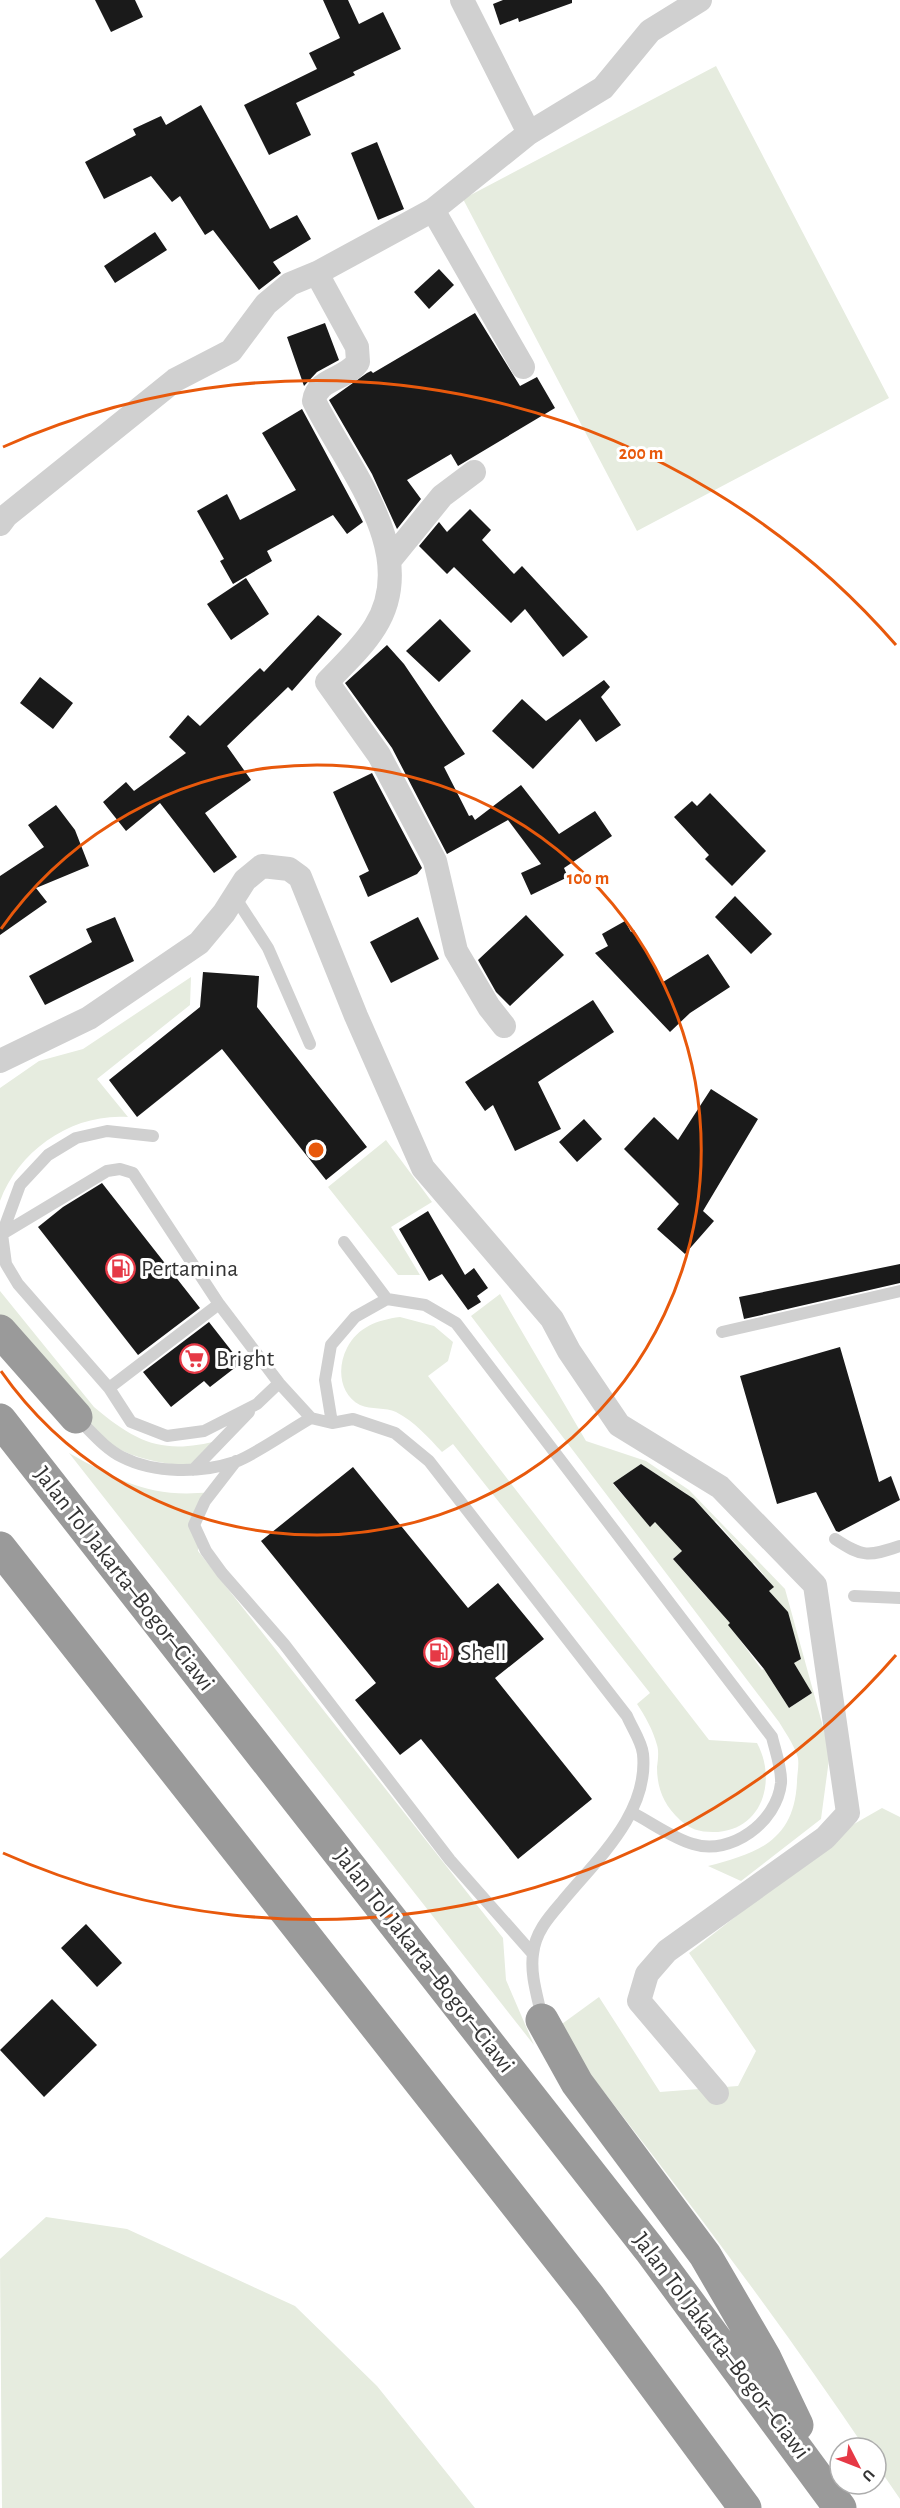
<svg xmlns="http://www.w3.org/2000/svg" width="900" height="2508" font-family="'Alegreya Sans',sans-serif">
<rect width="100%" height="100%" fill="#fff"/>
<!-- green -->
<path fill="#e6ecdf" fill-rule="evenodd" d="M 716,66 L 889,398 L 637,531 L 463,199 Z
M 191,977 L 190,1005 L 97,1079 L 128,1117 C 72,1113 19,1150 0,1201 L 0,1088 L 39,1061 L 83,1049 Z
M 386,1140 L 432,1202 L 391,1227 L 420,1275 L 398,1275 L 328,1187 Z
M 0,1291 L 94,1407 C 138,1444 164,1455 221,1440 L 190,1466 C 167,1464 145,1461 123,1451 C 82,1432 31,1358 0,1322 Z
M 500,1294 L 586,1441 L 646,1461 L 689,1490 L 785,1589 L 830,1752 L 821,1819 L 741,1881 L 708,1866 C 758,1853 794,1841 797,1782 C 797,1774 800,1762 797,1755 C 793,1743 785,1732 779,1722 L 471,1316 ZM 641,1464 L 687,1494 L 650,1526 L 613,1484 ZM 694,1499 L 713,1519 L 681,1549 L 661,1528 ZM 716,1521 L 750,1560 L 707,1598 L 673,1559 ZM 754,1563 L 773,1586 L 715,1594 ZM 729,1625 L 796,1643 L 762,1670 ZM 797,1670 L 812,1693 L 789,1708 L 774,1684 Z
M 400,1317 L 434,1326 L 453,1342 L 448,1361 L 428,1376 L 709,1740 L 757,1743 C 778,1782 761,1832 713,1832 C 699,1832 690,1829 680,1820 C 664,1805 657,1789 657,1767 C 658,1760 659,1751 657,1745 C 653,1730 645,1716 637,1704 L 650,1693 L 453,1444 L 442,1452 C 428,1437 415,1422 396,1412 C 386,1407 371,1410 360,1405 C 339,1394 337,1367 347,1348 C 358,1327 377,1320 400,1317 Z
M 69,1453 C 117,1480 152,1499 210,1492 L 198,1521 L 198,1551 L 503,1938 L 506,1980 L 534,2045 Z
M 882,1808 L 900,1817 L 900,2499 L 876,2464 L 876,2448 L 865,2448 C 768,2304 662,2166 555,2029 L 599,1997 L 660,2092 L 738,2086 L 756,2051 L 689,1953 L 854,1824 Z
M 46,2217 L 127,2229 L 295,2306 L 377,2386 L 475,2508 L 2,2508 L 0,2259 Z"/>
<!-- building -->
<path fill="#1a1a1a" d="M 95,0 L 135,0 L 143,17 L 111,32 Z
M 323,0 L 348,0 L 359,24 L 383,12 L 401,49 L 353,72 L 355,75 L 296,103 L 311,135 L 269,155 L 244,105 L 317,69 L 309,53 L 340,38 Z
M 503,0 L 572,0 L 572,3 L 519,22 L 518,18 L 500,25 L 493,4 Z
M 201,105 L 270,229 L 297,215 L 311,239 L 273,262 L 281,273 L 259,290 L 213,230 L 205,235 L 180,196 L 172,202 L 151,176 L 104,199 L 85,162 L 136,135 L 133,129 L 161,116 L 166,125 Z
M 377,142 L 404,209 L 378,220 L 351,153 Z
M 155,232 L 167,250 L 115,283 L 104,266 Z
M 439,269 L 454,285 L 429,309 L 414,292 Z
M 475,313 L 520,386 L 537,377 L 555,408 L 458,466 L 451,454 L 407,480 L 421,499 L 397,529 L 372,474 L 329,400 L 367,373 L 371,371 L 373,373 Z
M 325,323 L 339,360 L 317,372 L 304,386 L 287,337 Z
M 302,409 L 363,522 L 347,534 L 333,515 L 267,551 L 272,561 L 233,584 L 220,561 L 224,559 L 197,511 L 227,494 L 240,520 L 296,490 L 262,433 Z
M 470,509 L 491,530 L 482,540 L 514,574 L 522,566 L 588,637 L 563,657 L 525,609 L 511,623 L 454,567 L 447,574 L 419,546 L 439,522 L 447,532 Z
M 246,578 L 269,614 L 231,640 L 207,604 Z
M 318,615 L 342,634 L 292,691 L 288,687 L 227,746 L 251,780 L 205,813 L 237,857 L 214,873 L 160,803 L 126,831 L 103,802 L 126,782 L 134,791 L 186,753 L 169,737 L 188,715 L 200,726 L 260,668 L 264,672 Z
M 440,619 L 471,651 L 439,682 L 406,651 Z
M 387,645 L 404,664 L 465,754 L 444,767 L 469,816 L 472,815 L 475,820 L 521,785 L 559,834 L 595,811 L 612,836 L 564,868 L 568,877 L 531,895 L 521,873 L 541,864 L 508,820 L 447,854 L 392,748 L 345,683 Z
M 40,677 L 73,703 L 53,729 L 20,703 Z
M 604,680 L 610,687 L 601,697 L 621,725 L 596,742 L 580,719 L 533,769 L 492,731 L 522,699 L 546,721 Z
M 372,773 L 422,868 L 417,874 L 368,897 L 359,876 L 369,871 L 333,792 Z
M 710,793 L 766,851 L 732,886 L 705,859 L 709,855 L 674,817 L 692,801 L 697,806 Z
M 56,805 L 75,830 L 89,866 L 36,888 L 47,902 L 0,935 L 0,876 L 44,847 L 28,825 Z
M 735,896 L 772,934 L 751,954 L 715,917 Z
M 526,915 L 564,955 L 510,1006 L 496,992 L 478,960 Z
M 115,917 L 134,961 L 45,1005 L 29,976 L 92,942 L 86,929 Z
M 418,917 L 439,959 L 391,983 L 370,942 Z
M 625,921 L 631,932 L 634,930 L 663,982 L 708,954 L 730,987 L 690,1013 L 670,1032 L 595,953 L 608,946 L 602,934 Z
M 203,972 L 259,976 L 257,1007 L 367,1147 L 326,1180 L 222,1049 L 137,1117 L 109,1080 L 200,1007 Z
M 593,1000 L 614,1032 L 538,1082 L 561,1129 L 515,1151 L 493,1105 L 485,1111 L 465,1082 Z
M 711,1089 L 758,1119 L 703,1211 L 714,1221 L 685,1254 L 657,1229 L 679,1204 L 624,1149 L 654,1117 L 678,1140 Z
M 584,1119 L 602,1139 L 577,1162 L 559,1142 Z
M 102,1183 L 200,1308 L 138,1355 L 38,1227 L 63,1207 Z
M 428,1211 L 465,1275 L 474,1268 L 488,1288 L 477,1296 L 481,1302 L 468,1310 L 442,1274 L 429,1281 L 399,1229 Z
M 900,1264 L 900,1283 L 744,1319 L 739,1297 Z
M 209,1322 L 241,1363 L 210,1387 L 204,1381 L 171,1407 L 143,1372 Z
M 840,1347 L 879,1482 L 891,1476 L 900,1500 L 839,1532 L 836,1531 L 816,1492 L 777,1504 L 740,1376 Z
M 641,1464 L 694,1499 L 774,1587 L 769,1591 L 788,1612 L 801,1659 L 794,1663 L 812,1693 L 789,1708 L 764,1669 L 728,1625 L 730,1623 L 673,1559 L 682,1551 L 655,1522 L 650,1527 L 613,1483 Z
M 353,1467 L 468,1608 L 498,1583 L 544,1639 L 495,1678 L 592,1799 L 518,1859 L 421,1739 L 400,1755 L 355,1700 L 376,1683 L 261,1541 Z
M 86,1924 L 122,1963 L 97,1987 L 61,1948 Z
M 52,1999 L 97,2045 L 44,2097 L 0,2050 Z"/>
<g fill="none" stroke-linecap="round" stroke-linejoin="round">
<!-- service -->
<path stroke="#d0d0d0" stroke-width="12" d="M 235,897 L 268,948 L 310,1044
M 153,1136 L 107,1131 L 76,1138 L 48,1155 L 20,1185 L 2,1234 L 6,1264 L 18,1284 L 109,1388 L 131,1422 L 167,1436 L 204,1431 L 257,1404 L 279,1383
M 2,1234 L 107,1171 L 120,1169 L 133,1173 L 219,1304
M 344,1242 L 387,1299
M 722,1332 L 900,1291
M 109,1388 L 219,1304 L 279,1383 L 311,1418
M 77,1418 C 91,1431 104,1448 122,1457 C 155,1474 201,1473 235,1462 C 255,1455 291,1429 311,1418 L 332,1423 L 353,1419 L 395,1433 L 429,1461 L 627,1716 C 632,1728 642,1742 643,1754 C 649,1814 596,1860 561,1903 C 548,1918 535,1933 533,1954 C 530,1975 538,1998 542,2018
M 332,1423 L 325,1380 L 331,1345 L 355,1317 L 387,1299 L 425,1305 L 456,1323 L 772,1737 C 775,1750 782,1769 781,1783 C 777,1822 731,1856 693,1844 C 672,1838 651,1822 631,1812
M 236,1461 L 205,1501 L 194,1525 L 206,1551 L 222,1573 L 284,1644 L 450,1860 L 533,1954
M 193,1470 L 249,1412
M 835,1539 C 862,1557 868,1557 900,1546
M 854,1596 L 900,1598"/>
<!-- minor -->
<path stroke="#d0d0d0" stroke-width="24" d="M 462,0 L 529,133
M 433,210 L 523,367
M 319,272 L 322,283 L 357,347 L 358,362 C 346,380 317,378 314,401 C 346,466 422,553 375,627 C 362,648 343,665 327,682 L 379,755 L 435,861 L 456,951 L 489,1007 L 504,1026
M 0,524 L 6,516 L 175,380 L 231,351 L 266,304 L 290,284 L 319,272 L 433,210 L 529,133 L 603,88 L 650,31 L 700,0
M 390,560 L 442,496 L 474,472
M 0,1061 L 89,1018 L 199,943 L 224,913 L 245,880 L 262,866 L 289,869 L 300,877 L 356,1016 L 423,1168 L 552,1319 L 569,1351 L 619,1425 L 720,1487 L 815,1585 L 848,1813 L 825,1838 L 667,1951 L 647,1974 L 639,2001 L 717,2093"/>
<!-- motorway -->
<path stroke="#9a9a9a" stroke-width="33" d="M 0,1331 L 76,1417
M 0,1420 L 650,2250 L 840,2508
M 0,1548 L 590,2298 L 745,2508
M 542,2020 L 577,2083 L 705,2255 L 765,2358 L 797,2425"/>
</g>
<!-- distance rings -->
<g fill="none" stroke="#e8590c" stroke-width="3">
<path d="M1 929A385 385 0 1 1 1 1371"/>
<path d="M896 1655A769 769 0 0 1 3 1853M3 447A769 769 0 0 1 896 645"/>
</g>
<!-- icons -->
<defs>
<symbol id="fuel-ring" viewBox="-11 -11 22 22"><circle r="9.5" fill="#fff" stroke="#e63946" stroke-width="1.5"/><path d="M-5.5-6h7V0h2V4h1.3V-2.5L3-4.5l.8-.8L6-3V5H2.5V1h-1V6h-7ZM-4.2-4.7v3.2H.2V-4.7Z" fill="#e63946"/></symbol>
<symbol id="supermarket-ring" viewBox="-11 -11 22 22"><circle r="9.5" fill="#fff" stroke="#e63946" stroke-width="1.5"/><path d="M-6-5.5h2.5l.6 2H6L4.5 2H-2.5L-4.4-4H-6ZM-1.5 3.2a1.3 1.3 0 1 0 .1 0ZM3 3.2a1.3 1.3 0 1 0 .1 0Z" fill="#e63946"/></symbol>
</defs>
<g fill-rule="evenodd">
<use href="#fuel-ring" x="104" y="1252" width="33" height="33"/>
<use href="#supermarket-ring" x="178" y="1342" width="33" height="33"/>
<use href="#fuel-ring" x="422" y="1636" width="33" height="33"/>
</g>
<g text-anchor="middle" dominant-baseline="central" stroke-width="6" stroke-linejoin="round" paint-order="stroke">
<!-- poi labels -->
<g font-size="24" fill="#333" stroke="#fff" text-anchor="start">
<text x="141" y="1269">Pertamina</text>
<text x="216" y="1359">Bright</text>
<text x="460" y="1653">Shell</text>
</g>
<!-- street labels -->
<g font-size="24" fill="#333" stroke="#fff">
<text transform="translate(124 1579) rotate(52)">Jalan Tol Jakarta–Bogor–Ciawi</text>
<text transform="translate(424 1961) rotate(52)">Jalan Tol Jakarta–Bogor–Ciawi</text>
<text transform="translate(721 2346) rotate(53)">Jalan Tol Jakarta–Bogor–Ciawi</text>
</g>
</g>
<circle cx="316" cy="1150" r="9" fill="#e8590c" stroke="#fff" stroke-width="3"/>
<g font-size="18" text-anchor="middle" font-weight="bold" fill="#e8590c" stroke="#fff" stroke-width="6" stroke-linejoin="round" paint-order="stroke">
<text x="641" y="459">200 m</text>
<text x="588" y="884">100 m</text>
</g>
<!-- north arrow -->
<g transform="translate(858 2466) rotate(132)"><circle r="28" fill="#ffffff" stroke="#adadad" stroke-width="1.5"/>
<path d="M0-4.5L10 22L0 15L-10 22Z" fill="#e63946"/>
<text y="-9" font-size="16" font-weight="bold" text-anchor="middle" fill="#333333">U</text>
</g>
</svg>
